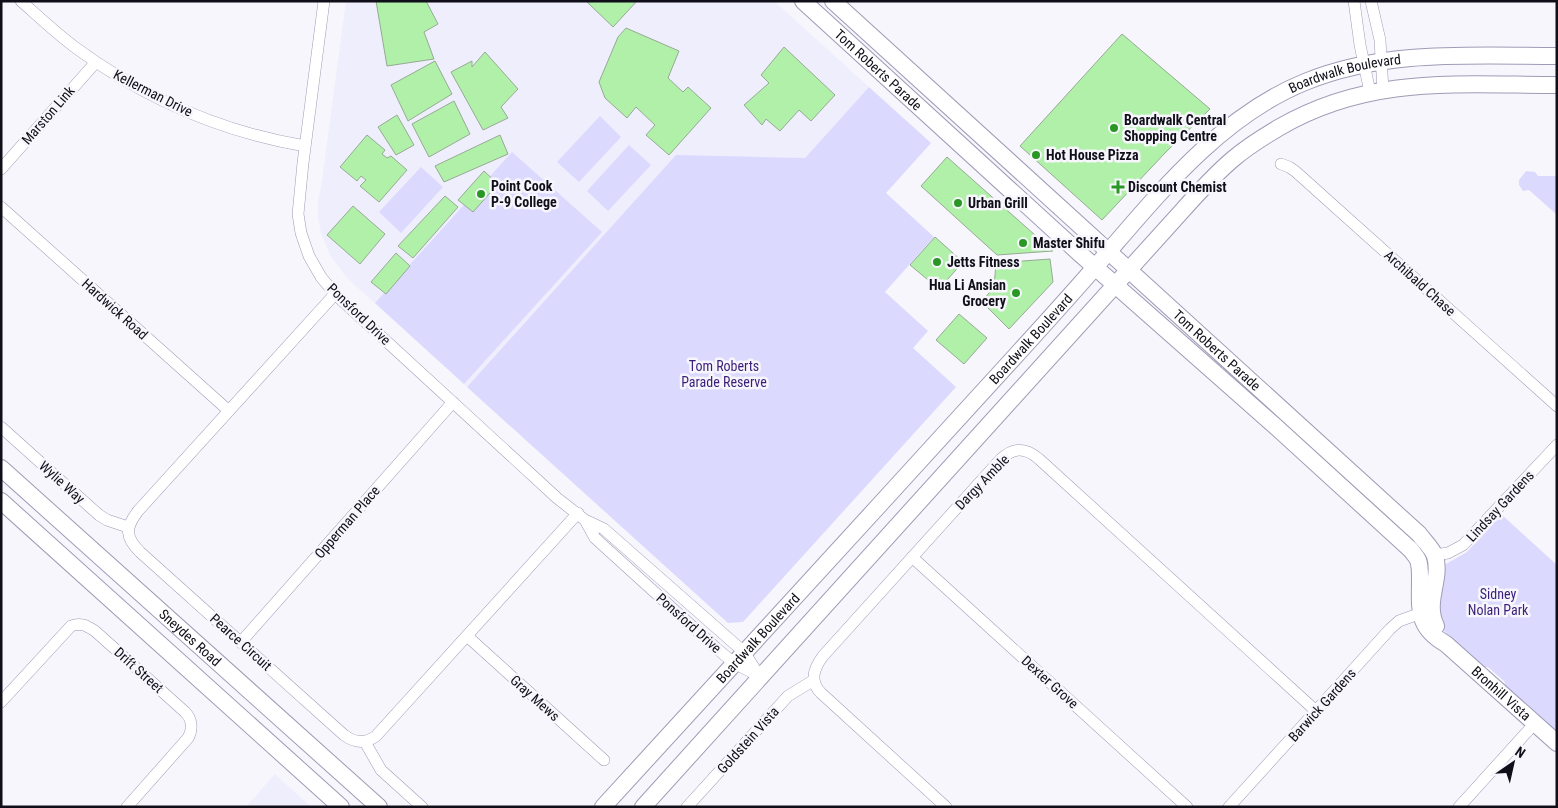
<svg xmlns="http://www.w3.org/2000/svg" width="1558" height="808" font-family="'Roboto Condensed',sans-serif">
<rect width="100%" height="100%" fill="#f7f6fc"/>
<!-- built -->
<path fill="#efeefd" d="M 346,1 L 774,1 L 869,87 L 805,158 L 676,156 L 467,387 L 347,278 L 330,255 L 321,233 L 318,217 L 318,200 L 321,188 Z
M 275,774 L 311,807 L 246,807 Z"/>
<!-- green -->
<path fill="#dcd9ff" d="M 869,87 L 931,143 L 886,193 L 934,237 L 885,292 L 928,331 L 913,348 L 956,387 L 743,622 L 728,623 L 467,387 L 676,155 L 805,158 Z
M 600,116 L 621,137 L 579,182 L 557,162 Z
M 629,145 L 651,165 L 608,211 L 587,191 Z
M 512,152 L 602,232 L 464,384 L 375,303 Z
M 421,167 L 443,187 L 401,233 L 379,212 Z
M 1526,171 L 1535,172 L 1538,176 L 1557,176 L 1557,221 L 1556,214 L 1529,190 L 1523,191 L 1519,185 L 1519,180 Z
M 1501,514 L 1557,565 L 1557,735 L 1504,688 L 1505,682 L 1488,667 L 1481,667 C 1468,655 1440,635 1438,616 C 1437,606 1443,577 1444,565 L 1467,552 Z"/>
<!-- building -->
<path fill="#b0f0a9" stroke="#96aa94" d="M 376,1 L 426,1 L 438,24 L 424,32 L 434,59 L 387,66 Z
M 586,1 L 637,1 L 613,27 Z
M 626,28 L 679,51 L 668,78 L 683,92 L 688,87 L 711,108 L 669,155 L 646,135 L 655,125 L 636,107 L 627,118 L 605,98 L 599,82 L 618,37 Z
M 1122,34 L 1210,109 L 1165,153 L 1102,220 L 1020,146 Z
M 784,47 L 835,95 L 811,121 L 799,110 L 780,131 L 766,119 L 762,125 L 744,105 L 769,83 L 761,75 Z
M 485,52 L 518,89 L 501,107 L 508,118 L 483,130 L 451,72 L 472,61 L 472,67 Z
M 435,61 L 452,94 L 408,121 L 391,85 Z
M 454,101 L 470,134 L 429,157 L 412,124 Z
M 397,115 L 414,145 L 396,155 L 378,127 Z
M 367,135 L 385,150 L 382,154 L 387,158 L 391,156 L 407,170 L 379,202 L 360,186 L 366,180 L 361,176 L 357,181 L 340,167 Z
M 500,135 L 508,154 L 444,182 L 435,166 Z
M 947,157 L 1053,251 L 997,255 L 921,186 Z
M 484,171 L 498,184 L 473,212 L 458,200 Z
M 445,196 L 458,207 L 413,258 L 398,246 Z
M 353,206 L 385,234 L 360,264 L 327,235 Z
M 935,237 L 963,262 L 939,289 L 910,265 Z
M 396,253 L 410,266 L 386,294 L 371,282 Z
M 1050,259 L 1053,282 L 1009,329 L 986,306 L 984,299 L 994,287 L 996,263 Z
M 959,314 L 987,338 L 964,364 L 936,340 Z"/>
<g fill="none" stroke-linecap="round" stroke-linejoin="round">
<defs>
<path id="street" d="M 21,1 C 39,17 57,34 76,48 C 144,98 222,132 305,146
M 324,1 L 303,163 L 298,214 L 301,233 L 309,256 L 321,277 L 335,294 L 557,498 L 585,520 L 604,529 L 744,652 L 760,677
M 1354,1 L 1360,45 L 1370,92
M 1371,1 L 1380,40 L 1383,90
M 1281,164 L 1289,167 L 1295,171 L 1557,406
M 1,169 L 96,62
M 1,207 L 229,411
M 335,294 L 138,511 C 125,528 125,537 140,552 L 344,735 C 355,743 365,744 376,736 L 578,513
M 1,427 L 99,515 L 107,520 L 128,527
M 585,520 L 595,538 L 716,648 L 734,663 L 759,676
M 1435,555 L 1448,553 L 1463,545 L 1557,445
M 912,557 L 1187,807
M 467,636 L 604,760
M 241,642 L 453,402
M 1,702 L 71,626 C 81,622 87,626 95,631 L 185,712 C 192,719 193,729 188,738 L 127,807
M 365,742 L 381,770 L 422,807
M 687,807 L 788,696 L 814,680
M 946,807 L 821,693 C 809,681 814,668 823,656 L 1000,460 C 1013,447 1025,447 1039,459 L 1316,711
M 1229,807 L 1390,629 L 1399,621 L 1421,613
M 1459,807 L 1535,723"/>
<g id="secondary">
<path id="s1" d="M 803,1 L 1078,252 L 1275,426 L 1411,550 C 1413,553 1416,556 1418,560 C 1420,565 1420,573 1420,579 C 1420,609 1416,627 1446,644 L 1557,743"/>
<path id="s2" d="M 833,1 L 1419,534 C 1424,541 1432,548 1435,556 C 1442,580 1424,601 1436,626"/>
<path id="s3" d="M 1,468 L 379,807"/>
<path d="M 1,501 L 341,807"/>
<path id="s4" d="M 603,807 C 743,655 881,503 1020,351 C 1050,318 1080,285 1109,251 C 1165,186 1224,115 1305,82 C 1385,49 1473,56 1557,56"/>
<path d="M 643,807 L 1182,211 C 1198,193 1214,175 1233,159 C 1247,147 1263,137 1280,127 C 1370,75 1457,85 1557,85"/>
</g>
</defs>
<!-- street casing -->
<use href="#street" stroke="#9e9bb6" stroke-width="12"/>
<!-- secondary casing -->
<use href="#secondary" stroke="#9e9bb6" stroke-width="18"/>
<!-- street -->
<use href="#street" stroke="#fff" stroke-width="11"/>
<!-- secondary -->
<use href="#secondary" stroke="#fff" stroke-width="16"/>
</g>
<!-- markers -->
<g fill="#299724" stroke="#f7f6fc" stroke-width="2">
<circle cx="1114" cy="128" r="5"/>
<circle cx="1036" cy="155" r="5"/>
<path d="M1115.5 179.5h5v5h5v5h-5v5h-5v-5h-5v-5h5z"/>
<circle cx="481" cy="194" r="5"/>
<circle cx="958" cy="203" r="5"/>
<circle cx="1023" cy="243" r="5"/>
<circle cx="937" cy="262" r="5"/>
<circle cx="1016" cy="293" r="5"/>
</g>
<g text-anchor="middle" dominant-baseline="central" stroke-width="5" stroke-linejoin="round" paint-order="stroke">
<!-- street labels -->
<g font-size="14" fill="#100e18" stroke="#f7f6fc">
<text stroke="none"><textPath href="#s1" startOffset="102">Tom Roberts Parade</textPath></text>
<text stroke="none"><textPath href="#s4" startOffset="1054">Boardwalk Boulevard</textPath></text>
<text transform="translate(153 93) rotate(27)">Kellerman Drive</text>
<text transform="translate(48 115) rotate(-49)">Marston Link</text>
<text transform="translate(1420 283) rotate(42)">Archibald Chase</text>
<text transform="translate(115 309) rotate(42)">Hardwick Road</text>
<text transform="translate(359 314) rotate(44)">Ponsford Drive</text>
<text stroke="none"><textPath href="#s4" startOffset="634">Boardwalk Boulevard</textPath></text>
<text stroke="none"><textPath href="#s2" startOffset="519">Tom Roberts Parade</textPath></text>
<text transform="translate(62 482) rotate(42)">Wylie Way</text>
<text transform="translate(982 482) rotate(-46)">Dargy Amble</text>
<text transform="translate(1500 506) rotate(-47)">Lindsay Gardens</text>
<text transform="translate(347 522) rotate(-49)">Opperman Place</text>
<text transform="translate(689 623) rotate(42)">Ponsford Drive</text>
<text stroke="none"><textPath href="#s3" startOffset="254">Sneydes Road</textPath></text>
<text stroke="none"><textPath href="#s4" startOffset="229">Boardwalk Boulevard</textPath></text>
<text transform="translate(241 642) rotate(42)">Pearce Circuit</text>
<text transform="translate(139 670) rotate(42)">Drift Street</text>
<text transform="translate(1050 682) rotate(42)">Dexter Grove</text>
<text stroke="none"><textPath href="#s1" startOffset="1000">Bronhill Vista</textPath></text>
<text transform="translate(535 698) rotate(42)">Gray Mews</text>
<text transform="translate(1322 705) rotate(-48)">Barwick Gardens</text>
<text transform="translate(748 740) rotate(-48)">Goldstein Vista</text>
</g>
<!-- poi labels -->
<g font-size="14" font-weight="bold" fill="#100e18" stroke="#f7f6fc" text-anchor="start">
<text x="1124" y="120">Boardwalk Central<tspan x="1124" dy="16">Shopping Centre</tspan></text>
<text x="1046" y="155">Hot House Pizza</text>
<text x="491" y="186">Point Cook<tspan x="491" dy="16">P-9 College</tspan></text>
<text x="1128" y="187">Discount Chemist</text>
<text x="968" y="203">Urban Grill</text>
<text x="1033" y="243">Master Shifu</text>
<text x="947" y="262">Jetts Fitness</text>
<text x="1006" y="285" text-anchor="end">Hua Li Ansian<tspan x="1006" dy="16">Grocery</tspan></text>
</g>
<!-- park labels -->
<g font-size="14" fill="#3a1e7a" stroke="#f7f6fc">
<text x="724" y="366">Tom Roberts<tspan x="724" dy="16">Parade Reserve</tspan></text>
<text x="1498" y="594">Sidney<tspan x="1498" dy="16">Nolan Park</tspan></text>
</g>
</g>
<!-- border -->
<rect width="1558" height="808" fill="none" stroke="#100e18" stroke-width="5"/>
<!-- north arrow -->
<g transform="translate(1513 763) rotate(34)" stroke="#f7f6fc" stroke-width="4" paint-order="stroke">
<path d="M0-4L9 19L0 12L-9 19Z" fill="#100e18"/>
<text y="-8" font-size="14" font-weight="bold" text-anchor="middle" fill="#100e18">N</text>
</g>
</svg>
